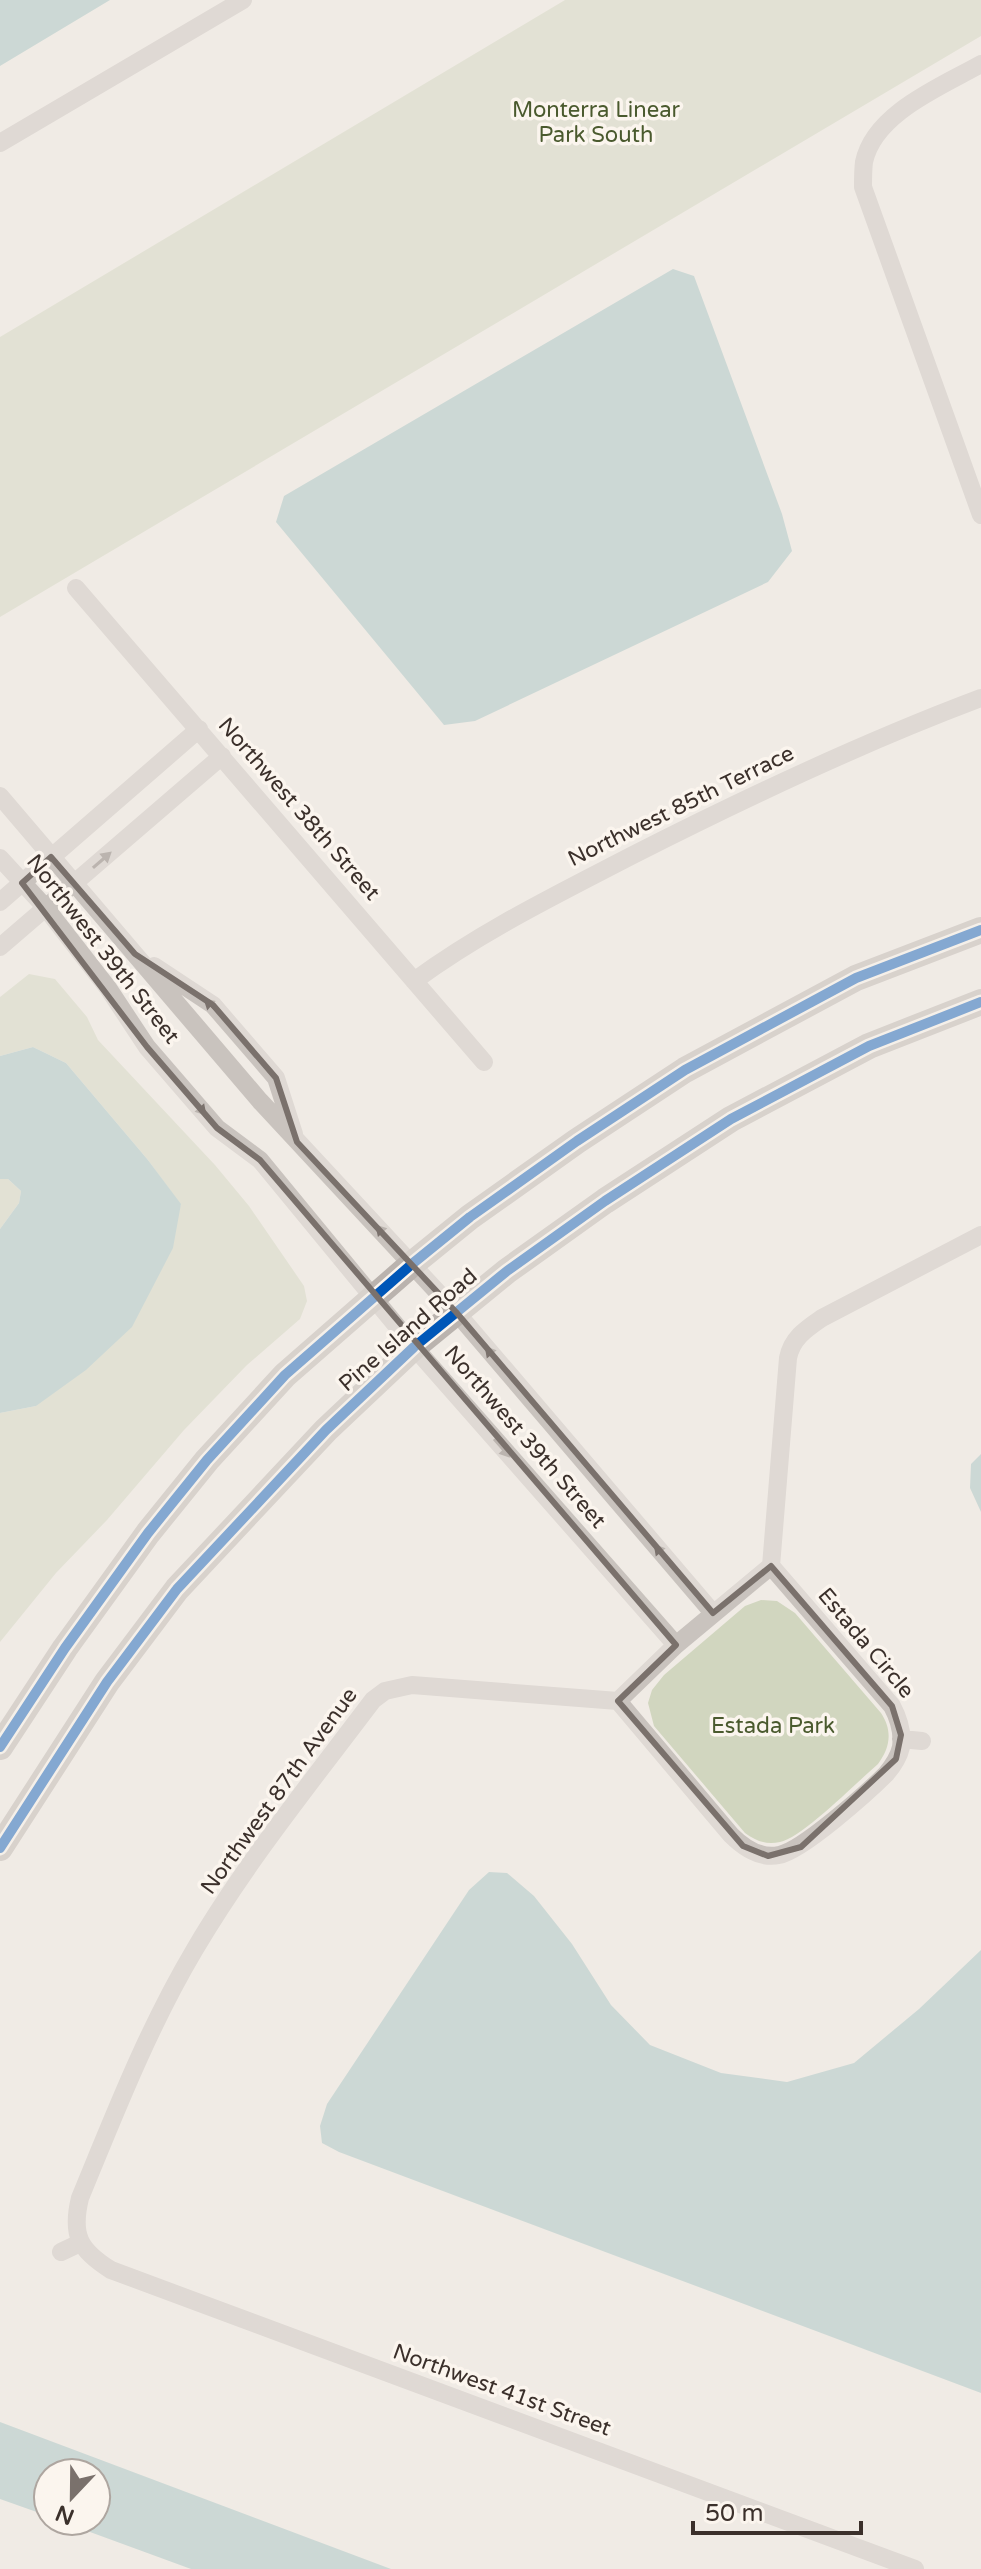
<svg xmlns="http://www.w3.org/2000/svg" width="981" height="2569" font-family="'Varela Round',sans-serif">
<rect width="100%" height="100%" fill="#f0ebe5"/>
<!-- green -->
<path fill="#d1d6bf" d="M 565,0 L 981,0 L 981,36 L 0,617 L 0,337 Z
M 29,974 L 55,979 L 87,1017 L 98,1040 L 215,1165 L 249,1206 L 304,1286 L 307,1301 L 300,1319 L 247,1365 L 184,1430 L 107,1520 L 56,1573 L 0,1642 L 0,1413 L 36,1406 L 181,1205 L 148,1160 L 66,1063 L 33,1047 L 0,1056 L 0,997 Z
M 0,1179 L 8,1179 L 21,1191 L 19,1203 L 0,1229 Z
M 761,1600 L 777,1601 L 795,1613 L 881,1713 C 893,1731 890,1748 878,1764 C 858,1781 802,1838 780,1842 C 766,1845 756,1841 745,1833 L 654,1726 L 648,1703 L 652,1690 L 664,1675 L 745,1606 Z"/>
<!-- water -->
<path fill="#a1c2c1" d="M 0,0 L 110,0 L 0,66 Z
M 673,269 L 694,276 L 782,514 L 792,551 L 768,582 L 475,721 L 444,725 L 276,522 L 284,496 Z
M 33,1047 L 66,1063 L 148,1160 L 181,1204 L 173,1248 L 132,1327 L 86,1370 L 36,1406 L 0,1413 L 0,1229 L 19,1203 L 21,1191 L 8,1179 L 0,1179 L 0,1056 Z
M 981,1454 L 981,1512 L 970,1488 L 971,1464 Z
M 489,1872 L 507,1873 L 534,1896 L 572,1944 L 611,2005 L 650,2045 L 721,2073 L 787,2082 L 854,2063 L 919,2009 L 981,1950 L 981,2393 L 339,2152 L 322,2143 L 320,2126 L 327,2104 L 469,1890 Z
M 0,2422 L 391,2569 L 191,2569 L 60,2521 L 96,2521 L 96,2473 L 48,2473 L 48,2516 L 0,2499 Z"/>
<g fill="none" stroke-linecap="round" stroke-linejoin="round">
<!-- street -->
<path stroke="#c9c3be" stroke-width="18" d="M 981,64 C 942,86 874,113 864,162 C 863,170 863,179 863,187 L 981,515
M 0,143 L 243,0
M 76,588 L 484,1062
M 0,796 L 260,1101 L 456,1312 L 713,1613
M 0,858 L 45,907 L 108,988 L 147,1047 L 217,1128 L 260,1160 L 414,1347 L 676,1645
M 0,902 L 199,729
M 0,947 L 222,756
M 154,966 L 213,1005 L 276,1078 L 294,1134
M 414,981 C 482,931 556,895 631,856 C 745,798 861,743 981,698
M 618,1701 L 731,1835 C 744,1848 760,1859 779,1855 C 802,1851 868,1792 886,1774 C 892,1767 899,1756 901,1747 C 903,1732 899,1719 892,1706 L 771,1566
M 901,1739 L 922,1741
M 61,2252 L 80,2243
M 915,2569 L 111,2270 C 79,2250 71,2235 80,2198 C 115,2113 148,2028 195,1949 C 247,1861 312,1781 373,1700 L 385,1691 L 412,1685 L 618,1701 L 676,1645 L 771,1566 L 788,1358 C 792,1338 806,1329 822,1318 L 981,1235"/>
<!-- secondary -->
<path stroke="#bab3ae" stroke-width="26" d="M 0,1747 L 65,1648 L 148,1533 L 207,1460 L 285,1375 L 412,1264 L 470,1217 L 577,1141 L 685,1070 L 856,978 L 981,930
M 0,1848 L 107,1682 L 177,1589 L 326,1430 L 414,1347 L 507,1271 L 605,1201 L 731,1119 L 869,1046 L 981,1002"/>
<defs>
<path id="cycleway" d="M 0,1747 L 65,1648 L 148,1533 L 207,1460 L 285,1375 L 412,1264 L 470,1217 L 577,1141 L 685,1070 L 856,978 L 981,930
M 0,1848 L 107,1682 L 177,1589 L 326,1430 L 414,1347 L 507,1271 L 605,1201 L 731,1119 L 869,1046 L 981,1002"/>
</defs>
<!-- cycleway casing -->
<use href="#cycleway" stroke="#fbf5ee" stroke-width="15"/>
<!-- cycleway -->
<use href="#cycleway" stroke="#0057b8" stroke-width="10"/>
</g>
<!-- one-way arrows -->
<defs><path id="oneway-solid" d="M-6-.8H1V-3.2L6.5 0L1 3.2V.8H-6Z" transform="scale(2)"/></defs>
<g fill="#7b726d">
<use href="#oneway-solid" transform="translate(102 860) rotate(-41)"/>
<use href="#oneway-solid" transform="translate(213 1007) rotate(-138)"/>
<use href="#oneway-solid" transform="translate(198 1106) rotate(49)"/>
<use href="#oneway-solid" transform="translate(384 1234) rotate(-133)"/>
<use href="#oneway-solid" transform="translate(493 1356) rotate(-130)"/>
<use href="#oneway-solid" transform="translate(502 1448) rotate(49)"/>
<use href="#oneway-solid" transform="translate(662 1554) rotate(-130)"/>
</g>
<!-- marked area -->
<path d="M0 0H981V2569H0ZM 51,857 L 135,954 L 213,1005 L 276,1078 L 297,1142 L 456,1312 L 713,1613 L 771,1566 L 892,1706 L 901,1735 L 896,1759 L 801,1847 L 768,1856 L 743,1846 L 618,1701 L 676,1645 L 260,1160 L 217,1128 L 147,1047 L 22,883 Z" fill="#f0ebe5" fill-opacity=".55" fill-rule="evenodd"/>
<path fill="none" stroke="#7a716c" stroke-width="6" stroke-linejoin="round" d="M 51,857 L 135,954 L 213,1005 L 276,1078 L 297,1142 L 456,1312 L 713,1613 L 771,1566 L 892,1706 L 901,1735 L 896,1759 L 801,1847 L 768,1856 L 743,1846 L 618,1701 L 676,1645 L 260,1160 L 217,1128 L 147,1047 L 22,883 Z"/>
<g text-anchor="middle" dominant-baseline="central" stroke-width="7" stroke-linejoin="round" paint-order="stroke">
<!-- park labels -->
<g font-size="22" fill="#4a5a2e" stroke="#fbf5ee">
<text x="596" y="110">Monterra Linear<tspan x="596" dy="25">Park South</tspan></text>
<text x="773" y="1726">Estada Park</text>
</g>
<!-- street labels -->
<g font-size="22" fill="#3b302b" stroke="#fbf5ee">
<text transform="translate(681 806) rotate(-26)">Northwest 85th Terrace</text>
<text transform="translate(299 809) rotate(49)">Northwest 38th Street</text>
<text transform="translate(103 949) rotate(52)">Northwest 39th Street</text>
<text transform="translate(408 1330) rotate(-41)">Pine Island Road</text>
<text transform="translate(525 1437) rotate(49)">Northwest 39th Street</text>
<text transform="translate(866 1643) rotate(50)">Estada Circle</text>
<text transform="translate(279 1791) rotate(-54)">Northwest 87th Avenue</text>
<text transform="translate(502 2390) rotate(20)">Northwest 41st Street</text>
</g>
</g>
<!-- north arrow -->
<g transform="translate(72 2497) rotate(202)"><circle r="38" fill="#fbf5ee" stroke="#aea6a0" stroke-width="2"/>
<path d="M0-6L14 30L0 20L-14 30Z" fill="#7a716c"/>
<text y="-12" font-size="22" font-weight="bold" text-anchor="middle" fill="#3b302b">N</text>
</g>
<!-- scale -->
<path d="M693 2521v12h168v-12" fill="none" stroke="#3b302b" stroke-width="4"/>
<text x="705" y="2521" font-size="24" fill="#3b302b" stroke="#fbf5ee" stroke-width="6" paint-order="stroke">50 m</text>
</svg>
